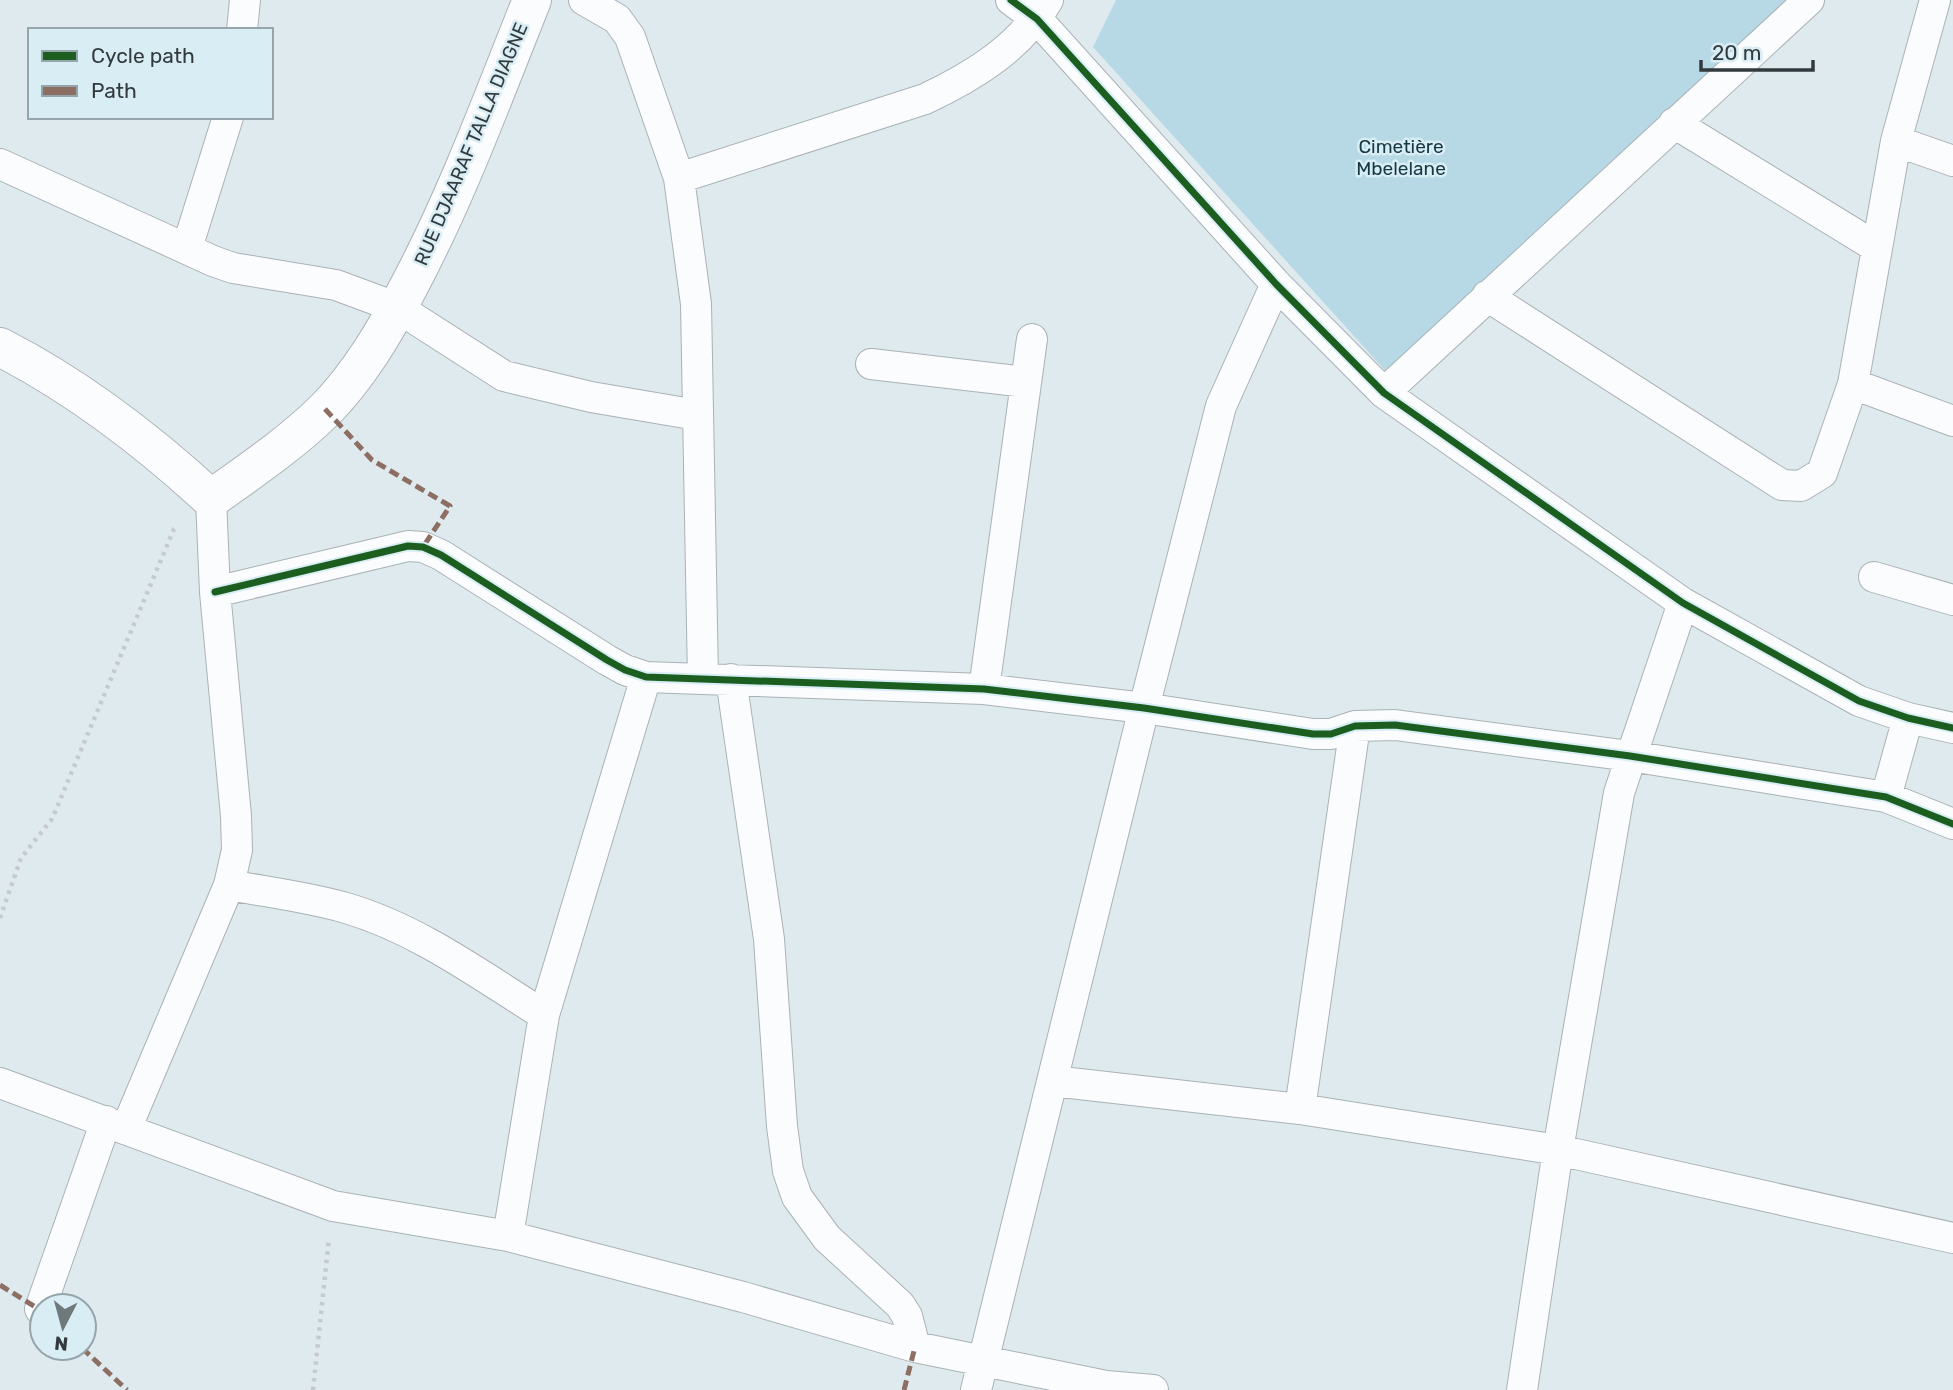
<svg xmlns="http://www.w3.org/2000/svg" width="1953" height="1390" font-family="Rubik,sans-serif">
<rect width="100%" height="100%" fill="#dfeaef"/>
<!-- green -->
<path fill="#b7d8e5" d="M 1116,0 L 1808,0 L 1391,377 L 1093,47 Z"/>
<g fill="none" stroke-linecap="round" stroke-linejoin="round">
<defs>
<path id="street" d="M 584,0 L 617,19 L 630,37 L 679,178 L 696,304 L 703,679
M 1011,0 L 1037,19 L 1276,284 L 1384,393 L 1683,603 L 1859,701 L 1908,718 L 1953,728
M 242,30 L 245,0
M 1674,123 L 1876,247
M 1896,141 L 1953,161
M 0,164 L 213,261 L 233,268 L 336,285 L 398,308 L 504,376 L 591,397 L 697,415
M 679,178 L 925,99 C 974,76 1021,47 1048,0
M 187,248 L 228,117
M 1487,296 L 1782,485 L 1801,486 L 1822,473 L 1853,384 L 1896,141 L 1935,0
M 871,364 L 1026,382
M 1853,384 L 1953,421
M 1384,393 L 1809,0
M 1874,577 L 1953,600
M 215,592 L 408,546 L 423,547 L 441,555 L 607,660 L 625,670 L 646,677 L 984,689 L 1144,708 L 1313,734 L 1331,734 L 1355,726 L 1395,725 L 1630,756 L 1886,797 L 1953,824
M 731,679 L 769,939 L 782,1126 L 788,1171 L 797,1197 L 827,1238 L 900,1305 L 907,1316 L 915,1347
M 984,689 L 1032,339
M 1886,797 L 1908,718
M 229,885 C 267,892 308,897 346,908 C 418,929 480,975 544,1015
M 1053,1081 L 1300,1109 L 1558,1150 L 1953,1238
M 0,1083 L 333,1206 L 508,1236 L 743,1297 L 915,1347 L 1106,1386 L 1153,1390
M 1300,1109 L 1355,726
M 126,1129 L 229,885 L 237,850 L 236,816 L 215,592 L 211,499
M 508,1236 L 544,1015 L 646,677
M 40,1309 L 106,1121
M 976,1390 L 1144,708 L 1221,406 L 1276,284
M 1522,1390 L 1558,1150 L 1619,793 L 1683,603"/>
<path id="secondary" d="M 0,347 C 78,387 146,439 211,499 C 250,471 289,445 324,411 C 359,376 385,331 408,288 C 457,196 493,97 532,0"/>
</defs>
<!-- street casing -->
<use href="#street" stroke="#aab2b6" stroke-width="32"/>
<!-- secondary casing -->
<use href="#secondary" stroke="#aab2b6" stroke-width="40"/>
<!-- path -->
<path stroke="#c6cacc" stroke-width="4.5" stroke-dasharray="3.5 5" stroke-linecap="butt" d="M 0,918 L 21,858 L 52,819 L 174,529 L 178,526
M 313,1390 L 329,1238"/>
<!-- street -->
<use href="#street" stroke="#fafcfd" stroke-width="30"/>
<!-- secondary -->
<use href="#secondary" stroke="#fafcfd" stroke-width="38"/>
<!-- quiet -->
<path stroke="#8d6e63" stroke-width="5" stroke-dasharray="10 5" stroke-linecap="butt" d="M 325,409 L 372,460 L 450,506 L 423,547
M 0,1285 L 42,1311
M 82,1348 L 127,1390
M 904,1390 L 915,1347"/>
<defs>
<path id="cycleway" d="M 1011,0 L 1037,19 L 1276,284 L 1384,393 L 1683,603 L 1859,701 L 1908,718 L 1953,728
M 215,592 L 408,546 L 423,547 L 441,555 L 607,660 L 625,670 L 646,677 L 984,689 L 1144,708 L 1313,734 L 1331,734 L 1355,726 L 1395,725 L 1630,756 L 1886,797 L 1953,824"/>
</defs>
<!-- cycleway casing -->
<use href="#cycleway" stroke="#d9edf5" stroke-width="11"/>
<!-- cycleway -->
<use href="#cycleway" stroke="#1b5e20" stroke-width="7"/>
</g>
<g text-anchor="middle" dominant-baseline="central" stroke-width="5" stroke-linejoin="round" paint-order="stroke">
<!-- street labels -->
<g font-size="19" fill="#323a3d" stroke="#d9edf5">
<text transform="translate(471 144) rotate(-67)">RUE DJAARAF TALLA DIAGNE</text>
</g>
<!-- park labels -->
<g font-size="19" fill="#153843" stroke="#d9edf5">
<text x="1401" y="146">Cimetière<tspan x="1401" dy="22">Mbelelane</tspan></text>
</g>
</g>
<!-- legend -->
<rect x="28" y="28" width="245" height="91" fill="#d9edf5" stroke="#96a5ab" stroke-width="2"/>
<rect x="42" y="51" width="35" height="10" fill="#1b5e20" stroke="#96a5ab" stroke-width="2"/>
<text x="91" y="63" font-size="21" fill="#323a3d">Cycle path</text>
<rect x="42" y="86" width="35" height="10" fill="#8d6e63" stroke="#96a5ab" stroke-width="2"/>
<text x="91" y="98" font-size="21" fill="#323a3d">Path</text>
<!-- north arrow -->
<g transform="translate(63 1327) rotate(186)"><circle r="33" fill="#d9edf5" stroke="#96a5ab" stroke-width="2"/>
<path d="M0-5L12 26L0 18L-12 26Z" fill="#6f787b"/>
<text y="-10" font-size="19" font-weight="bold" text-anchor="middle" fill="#323a3d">N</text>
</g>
<!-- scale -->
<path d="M1701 60v10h112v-10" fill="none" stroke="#323a3d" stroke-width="3.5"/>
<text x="1712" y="60" font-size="21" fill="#323a3d" stroke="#d9edf5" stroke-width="5" paint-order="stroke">20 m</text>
</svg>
